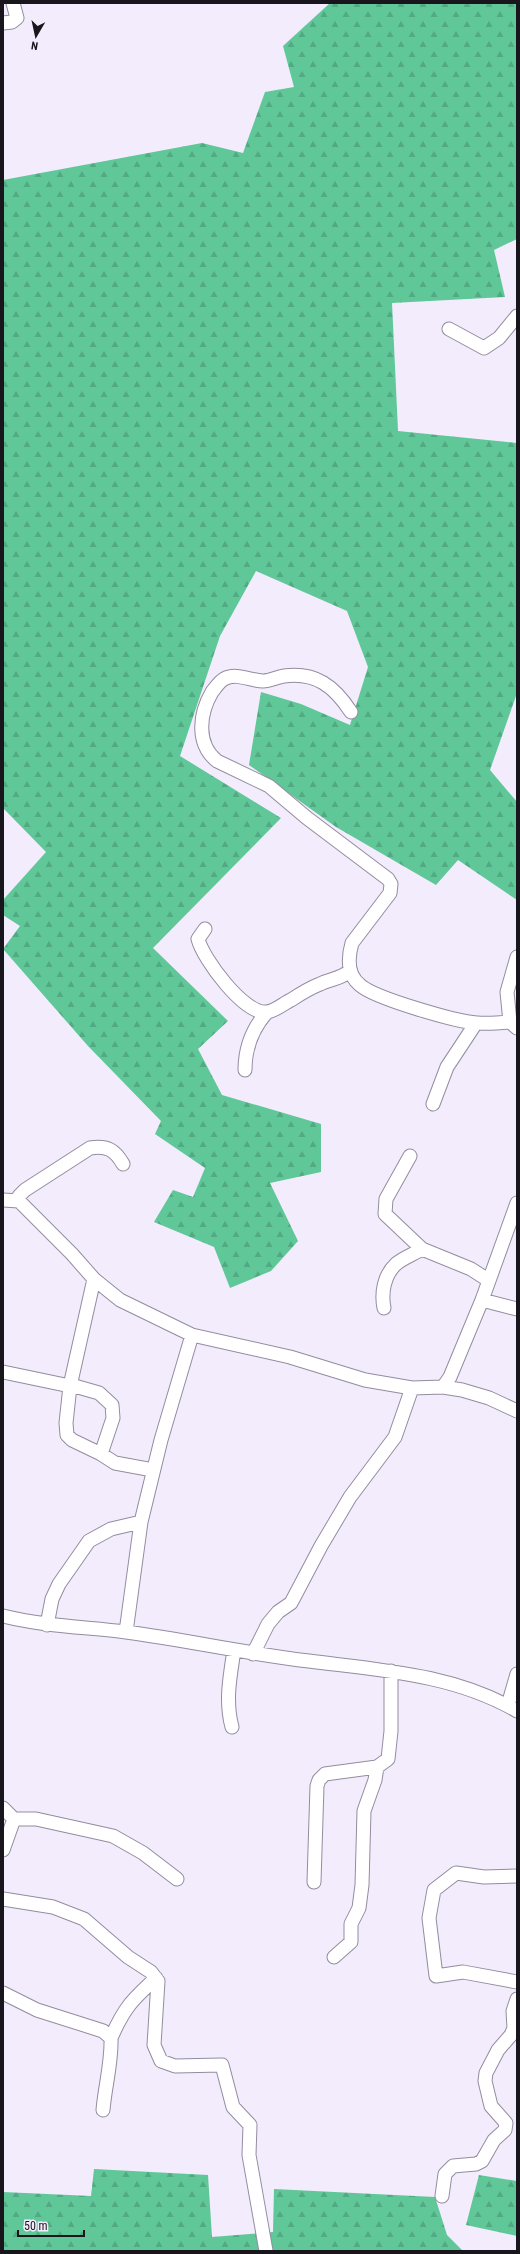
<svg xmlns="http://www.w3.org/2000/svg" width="520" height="2254" font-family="'Roboto Condensed',sans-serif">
<defs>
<pattern id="forest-firs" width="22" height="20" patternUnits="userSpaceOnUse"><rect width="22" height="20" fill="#5fc798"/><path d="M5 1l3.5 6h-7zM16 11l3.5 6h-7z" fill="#52aa82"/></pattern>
</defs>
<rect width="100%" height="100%" fill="#f2ecfc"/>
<!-- forest -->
<path fill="url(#forest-firs)" d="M 330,3 L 517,3 L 517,239 L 494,250 L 505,297 L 392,303 L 398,431 L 517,443 L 517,693 L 490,770 L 517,802 L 517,900 L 458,860 L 436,885 L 336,827 L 249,765 L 261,692 L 301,704 L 350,725 L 368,667 L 347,611 L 256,571 L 220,636 L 180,756 L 281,818 L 153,948 L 228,1021 L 198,1049 L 222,1095 L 321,1124 L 321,1172 L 270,1183 L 298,1241 L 271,1271 L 230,1288 L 214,1247 L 154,1222 L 173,1190 L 193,1197 L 205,1168 L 155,1134 L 161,1121 L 88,1046 L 3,949 L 20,926 L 3,915 L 3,900 L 46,852 L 3,808 L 3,180 L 202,143 L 243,153 L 265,92 L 294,87 L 283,46 Z
M 94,2169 L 208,2175 L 212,2237 L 273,2232 L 274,2189 L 435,2197 L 447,2235 L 463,2251 L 3,2251 L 3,2192 L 91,2196 Z
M 479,2175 L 517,2181 L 517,2236 L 466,2225 Z"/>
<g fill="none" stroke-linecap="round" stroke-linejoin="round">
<defs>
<path id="minor" d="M 3,23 L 12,22 L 17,18 L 13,3
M 449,329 L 484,348 L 499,338 L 517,316
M 351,712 C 334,686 316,672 284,676 C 277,677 270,681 263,681 C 251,681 236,672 224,679 C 220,681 215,688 212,692 C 199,714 196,744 217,761 L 269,786 L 307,818 L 388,879 L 391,884 L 390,893 L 352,943 C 348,957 347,975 360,985 C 374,998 457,1022 477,1023 C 488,1024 499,1023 510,1022
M 205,929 L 198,939 C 203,959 244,1014 266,1012 C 274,1012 284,1003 291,1000 C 300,994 310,988 320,984 C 333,978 338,980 350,971
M 517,957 L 507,992 L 510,1022 L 517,1028
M 245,1070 C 245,1048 252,1029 267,1012
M 433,1104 L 447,1067 L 476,1023
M 410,1156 L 386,1199 L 385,1214 L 422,1249 L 471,1269 L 488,1280
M 3,1200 L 19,1201 L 72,1254 L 94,1279 L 120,1300 L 192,1335 L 290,1357 L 365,1380 L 412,1388 L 443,1387 L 462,1390 L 489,1398 L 517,1411
M 19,1201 L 19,1196 L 25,1190 L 90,1148 C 107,1145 115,1150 123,1164
M 94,1279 L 70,1386 L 66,1423 L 67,1435 L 72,1440 L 101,1454 L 115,1463 L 153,1470
M 482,1300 L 517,1309
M 384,1308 C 381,1293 384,1275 396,1264 C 403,1258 414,1254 422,1249
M 3,1372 L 70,1386
M 71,1385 L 99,1393 L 112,1405 L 113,1418 L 101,1454
M 443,1387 L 450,1377 L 482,1300 L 517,1203
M 3,1616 C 44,1626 85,1627 126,1632 C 187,1640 248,1654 309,1661 C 379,1670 454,1674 517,1711
M 47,1625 L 52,1599 L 59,1584 L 89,1541 L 111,1529 L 141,1522
M 126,1632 L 141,1522 L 161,1440 L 192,1335
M 253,1654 L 268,1624 L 278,1612 L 291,1603 L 321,1546 L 350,1497 L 395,1437 L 412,1388
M 508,1705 L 517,1674
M 232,1727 C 225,1701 230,1677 234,1650
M 3,1808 L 14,1819 L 3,1850
M 14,1819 L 36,1819 L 113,1836 L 143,1853 L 177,1879
M 517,1876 L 484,1877 L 456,1873 L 434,1890 L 429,1918 L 436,1976 L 463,1972 L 517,1982
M 314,1882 L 317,1786 L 319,1780 L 325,1774 L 377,1767 L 388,1759 L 391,1731 L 391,1671
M 3,1899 L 53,1907 L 84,1919 L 128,1957 L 151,1972 L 158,1981 L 154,2045 L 161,2061 L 175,2066 L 222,2065 L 233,2107 L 250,2125 L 249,2155 L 266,2251
M 334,1957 L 351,1942 L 351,1924 L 359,1908 L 362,1885 L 364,1811 L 375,1780 L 377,1767
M 3,1993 L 37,2010 L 103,2031 L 111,2038 C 112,2062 105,2086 103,2110
M 111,2038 C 124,2008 132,2000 156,1978
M 442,2196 L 445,2174 L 453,2166 L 476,2164 L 482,2161 L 494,2140 L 505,2130 L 506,2123 L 491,2106 L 485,2081 L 486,2073 L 498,2050 L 511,2035 L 514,2028 L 513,2011 L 517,1999"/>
</defs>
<!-- minor casing -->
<use href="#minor" stroke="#938c9f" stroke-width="15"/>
<!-- minor -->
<use href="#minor" stroke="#fff" stroke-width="13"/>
</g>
<!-- border -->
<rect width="520" height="2254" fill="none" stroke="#18151c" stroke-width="8"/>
<!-- north arrow -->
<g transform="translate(36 36) rotate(189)" stroke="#f2ecfc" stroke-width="3" paint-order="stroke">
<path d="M0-3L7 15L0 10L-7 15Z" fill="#18151c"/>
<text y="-6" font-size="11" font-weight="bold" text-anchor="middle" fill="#18151c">N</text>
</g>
<!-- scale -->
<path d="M18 2230v6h66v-6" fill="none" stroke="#18151c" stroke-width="2"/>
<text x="24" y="2230" font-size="12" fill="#18151c" stroke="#f2ecfc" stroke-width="3" paint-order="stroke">50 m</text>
</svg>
